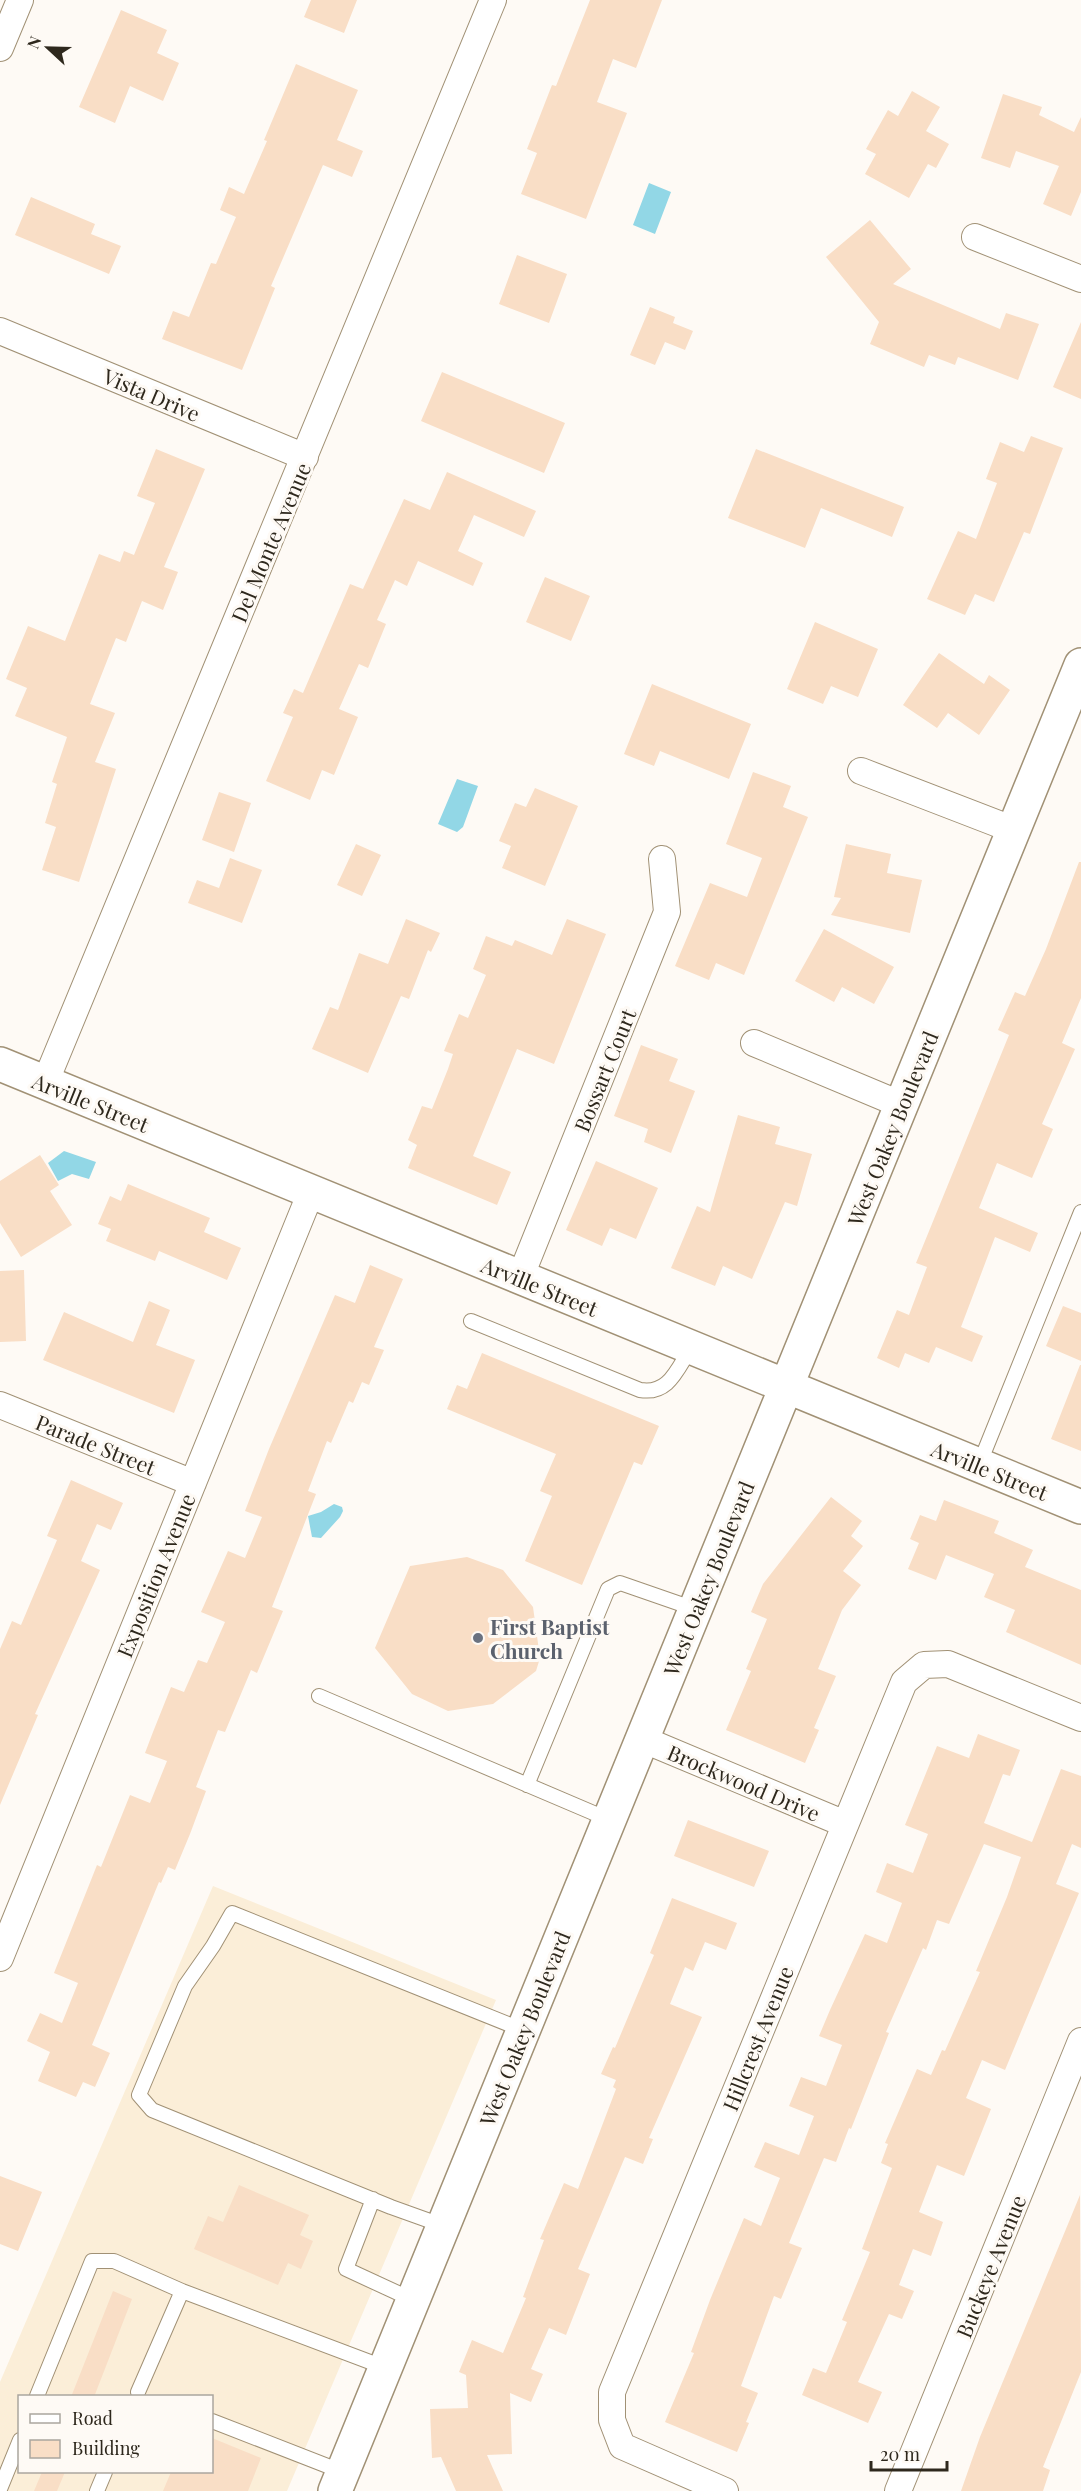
<svg xmlns="http://www.w3.org/2000/svg" width="1081" height="2491" font-family="'Playfair Display',serif">
<rect width="100%" height="100%" fill="#fefaf5"/>
<!-- built -->
<path fill="#fbeed8" fill-rule="evenodd" d="M 213,1886 L 496,2000 L 287,2491 L 0,2491 L 0,2382 ZM 20,2396 L 212,2396 L 212,2472 L 20,2472 Z"/>
<!-- water -->
<path fill="#92d7e6" d="M 649,183 L 671,192 L 655,234 L 633,225 Z
M 457,779 L 478,786 L 463,827 L 457,832 L 438,824 Z
M 64,1151 L 96,1162 L 89,1179 L 72,1174 L 58,1181 L 48,1163 Z
M 334,1504 L 342,1507 L 343,1511 L 340,1517 L 321,1538 L 312,1537 L 308,1516 L 321,1512 Z"/>
<!-- building -->
<path fill="#f9dec6" d="M 311,0 L 357,0 L 344,33 L 304,17 Z
M 590,0 L 662,0 L 636,68 L 613,59 L 597,102 L 627,113 L 586,219 L 521,194 L 537,153 L 527,149 L 552,85 L 556,86 Z
M 121,10 L 167,30 L 157,53 L 179,63 L 163,101 L 130,86 L 115,123 L 79,107 Z
M 296,64 L 358,90 L 337,140 L 363,151 L 352,177 L 323,165 L 271,286 L 275,288 L 242,370 L 162,339 L 173,311 L 189,317 L 211,263 L 216,264 L 236,217 L 220,210 L 229,187 L 244,194 L 267,141 L 264,140 Z
M 912,91 L 940,107 L 926,131 L 949,144 L 936,168 L 928,164 L 909,198 L 865,174 L 876,154 L 866,149 L 888,110 L 898,116 Z
M 1003,94 L 1042,107 L 1039,115 L 1074,132 L 1081,117 L 1081,192 L 1071,216 L 1043,204 L 1059,166 L 1016,151 L 1010,168 L 981,158 Z
M 31,197 L 95,224 L 91,234 L 121,246 L 109,274 L 15,235 Z
M 870,220 L 911,269 L 893,284 L 1000,329 L 1006,313 L 1039,324 L 1018,380 L 958,357 L 955,365 L 929,355 L 924,367 L 870,344 L 879,322 L 826,257 Z
M 517,255 L 567,274 L 549,323 L 499,304 Z
M 650,307 L 675,317 L 673,323 L 693,331 L 685,350 L 665,342 L 655,365 L 630,355 Z
M 1081,322 L 1081,399 L 1053,387 Z
M 442,372 L 565,423 L 544,473 L 421,421 Z
M 1031,436 L 1063,448 L 1030,534 L 1024,532 L 994,602 L 975,594 L 965,615 L 927,599 L 958,531 L 976,539 L 997,483 L 986,479 L 1000,442 L 1024,452 Z
M 156,449 L 205,469 L 164,567 L 178,572 L 163,610 L 142,601 L 126,642 L 116,638 L 90,704 L 115,713 L 95,762 L 116,769 L 79,882 L 42,870 L 56,827 L 45,823 L 57,784 L 52,782 L 67,737 L 15,716 L 27,688 L 6,679 L 28,626 L 65,641 L 99,554 L 120,562 L 124,551 L 134,555 L 155,503 L 137,496 Z
M 756,449 L 904,507 L 892,537 L 821,508 L 805,548 L 728,518 Z
M 447,472 L 536,511 L 524,537 L 474,515 L 458,551 L 483,563 L 473,586 L 418,561 L 407,586 L 395,580 L 377,620 L 386,624 L 368,668 L 359,664 L 339,709 L 358,717 L 334,775 L 322,770 L 310,800 L 266,781 L 293,717 L 283,713 L 294,689 L 303,693 L 350,584 L 363,589 L 404,499 L 430,510 Z
M 545,577 L 590,596 L 571,641 L 526,622 Z
M 815,622 L 878,649 L 858,697 L 831,686 L 823,704 L 787,689 Z
M 939,653 L 984,684 L 989,675 L 1010,690 L 979,735 L 948,713 L 937,728 L 903,705 Z
M 652,684 L 751,724 L 729,779 L 660,751 L 654,766 L 624,754 Z
M 753,772 L 791,786 L 783,807 L 808,817 L 744,975 L 716,963 L 709,980 L 675,966 L 710,883 L 747,897 L 762,858 L 726,844 Z
M 535,788 L 578,806 L 545,886 L 502,868 L 511,846 L 499,841 L 515,803 L 526,807 Z
M 219,792 L 251,803 L 234,852 L 202,840 Z
M 356,844 L 381,855 L 362,896 L 337,885 Z
M 846,844 L 891,854 L 887,873 L 922,880 L 910,933 L 831,915 L 841,898 L 834,897 Z
M 230,858 L 262,870 L 242,923 L 188,903 L 197,880 L 219,888 Z
M 1079,862 L 1081,862 L 1081,998 L 1062,1043 L 1075,1049 L 1042,1124 L 1053,1129 L 1032,1178 L 997,1163 L 979,1208 L 1038,1233 L 1030,1252 L 995,1237 L 961,1327 L 983,1336 L 972,1362 L 936,1347 L 929,1363 L 905,1353 L 899,1368 L 877,1358 L 897,1310 L 909,1315 L 927,1267 L 916,1263 L 1009,1035 L 998,1030 L 1015,992 L 1025,996 L 1046,949 Z
M 406,919 L 440,933 L 431,952 L 428,950 L 409,999 L 401,996 L 368,1073 L 312,1049 L 330,1007 L 338,1010 L 359,953 L 388,964 Z
M 567,919 L 606,934 L 554,1064 L 517,1049 L 473,1156 L 511,1172 L 497,1205 L 408,1168 L 417,1145 L 408,1140 L 422,1106 L 432,1109 L 448,1069 L 453,1054 L 444,1051 L 459,1014 L 468,1018 L 486,975 L 473,969 L 486,936 L 512,946 L 515,940 L 552,955 Z
M 824,929 L 894,967 L 874,1004 L 842,987 L 834,1002 L 795,981 Z
M 641,1045 L 678,1059 L 669,1081 L 695,1091 L 671,1153 L 644,1142 L 648,1129 L 614,1116 Z
M 738,1115 L 780,1127 L 775,1144 L 812,1154 L 797,1206 L 785,1202 L 752,1279 L 723,1266 L 715,1286 L 671,1268 L 697,1206 L 710,1212 Z
M 40,1155 L 59,1185 L 50,1191 L 72,1225 L 21,1257 L 0,1223 L 0,1181 Z
M 596,1161 L 658,1188 L 636,1239 L 610,1228 L 602,1246 L 566,1230 Z
M 128,1184 L 210,1218 L 204,1232 L 241,1248 L 227,1280 L 159,1251 L 155,1261 L 106,1241 L 111,1229 L 98,1224 L 110,1196 L 121,1201 Z
M 370,1265 L 403,1279 L 374,1347 L 384,1350 L 369,1385 L 362,1382 L 353,1403 L 349,1401 L 331,1443 L 327,1441 L 308,1491 L 316,1494 L 272,1607 L 283,1611 L 257,1673 L 251,1670 L 225,1732 L 218,1730 L 196,1787 L 206,1791 L 190,1834 L 175,1870 L 168,1867 L 161,1883 L 159,1882 L 92,2045 L 110,2053 L 95,2087 L 83,2082 L 76,2097 L 38,2081 L 50,2052 L 27,2041 L 40,2013 L 62,2023 L 78,1983 L 54,1973 L 97,1865 L 101,1867 L 130,1795 L 150,1803 L 167,1761 L 145,1753 L 153,1732 L 171,1687 L 184,1692 L 198,1660 L 207,1663 L 225,1622 L 201,1612 L 228,1551 L 245,1558 L 262,1517 L 245,1511 L 269,1449 L 335,1295 L 355,1303 Z
M 24,1270 L 26,1341 L 0,1342 L 0,1271 Z
M 149,1301 L 170,1310 L 156,1345 L 195,1360 L 174,1413 L 43,1360 L 64,1312 L 133,1342 Z
M 1063,1306 L 1081,1313 L 1081,1361 L 1046,1346 Z
M 482,1353 L 659,1426 L 642,1465 L 634,1462 L 582,1585 L 525,1561 L 552,1496 L 540,1491 L 556,1454 L 447,1409 L 457,1385 L 467,1389 Z
M 1080,1365 L 1081,1365 L 1081,1451 L 1051,1439 Z
M 71,1480 L 123,1503 L 111,1530 L 97,1524 L 81,1561 L 100,1570 L 35,1714 L 38,1715 L 0,1805 L 0,1649 L 12,1621 L 21,1625 L 57,1540 L 47,1536 Z
M 831,1497 L 862,1521 L 851,1536 L 863,1546 L 843,1571 L 861,1585 L 842,1610 L 818,1669 L 836,1676 L 814,1728 L 819,1730 L 805,1763 L 726,1730 L 751,1671 L 746,1669 L 767,1619 L 751,1612 L 763,1584 Z
M 944,1500 L 999,1521 L 994,1533 L 1033,1550 L 1025,1567 L 1081,1590 L 1081,1665 L 1006,1632 L 1015,1610 L 984,1597 L 994,1574 L 946,1555 L 936,1580 L 908,1569 L 919,1543 L 910,1539 L 920,1515 L 936,1521 Z
M 467,1557 L 503,1570 L 533,1607 L 540,1658 L 536,1671 L 493,1704 L 448,1711 L 412,1694 L 375,1648 L 410,1566 Z
M 978,1734 L 1020,1750 L 1010,1776 L 1003,1774 L 984,1823 L 1032,1842 L 1061,1769 L 1081,1776 L 1081,1848 L 1072,1844 L 1056,1884 L 1079,1893 L 1005,2070 L 982,2060 L 966,2098 L 991,2109 L 964,2176 L 937,2165 L 919,2212 L 943,2222 L 931,2256 L 913,2249 L 899,2285 L 914,2291 L 902,2319 L 889,2314 L 858,2382 L 882,2392 L 868,2423 L 802,2395 L 813,2368 L 826,2373 L 847,2322 L 842,2320 L 870,2252 L 862,2249 L 892,2168 L 881,2163 L 888,2144 L 885,2143 L 917,2069 L 931,2075 L 942,2050 L 945,2051 L 980,1972 L 976,1971 L 1007,1897 L 1021,1857 L 984,1844 L 949,1924 L 937,1920 L 926,1950 L 923,1948 L 886,2032 L 889,2033 L 851,2129 L 849,2128 L 836,2162 L 824,2158 L 789,2243 L 802,2248 L 781,2299 L 774,2296 L 741,2386 L 758,2393 L 746,2422 L 749,2423 L 737,2452 L 665,2422 L 694,2353 L 691,2352 L 710,2300 L 744,2218 L 761,2226 L 780,2178 L 754,2167 L 765,2142 L 799,2155 L 814,2116 L 789,2106 L 801,2077 L 826,2086 L 842,2045 L 819,2036 L 830,2010 L 865,1934 L 887,1943 L 902,1903 L 876,1892 L 887,1863 L 913,1873 L 928,1834 L 905,1825 L 937,1746 L 969,1758 Z
M 688,1820 L 769,1851 L 754,1887 L 674,1856 Z
M 672,1898 L 737,1923 L 726,1950 L 705,1942 L 693,1971 L 685,1967 L 670,2004 L 702,2017 L 649,2138 L 653,2139 L 643,2164 L 625,2157 L 578,2269 L 590,2274 L 566,2335 L 549,2328 L 531,2369 L 543,2374 L 531,2402 L 510,2393 L 512,2454 L 487,2455 L 503,2491 L 456,2491 L 441,2457 L 432,2458 L 430,2409 L 468,2408 L 466,2375 L 459,2372 L 472,2340 L 503,2353 L 526,2298 L 523,2297 L 544,2240 L 540,2239 L 564,2183 L 578,2189 L 616,2089 L 613,2087 L 616,2080 L 601,2074 L 613,2047 L 615,2048 L 654,1955 L 650,1953 Z
M 0,2176 L 42,2192 L 18,2251 L 0,2244 Z
M 239,2185 L 309,2215 L 300,2235 L 313,2241 L 301,2269 L 288,2263 L 278,2285 L 194,2249 L 208,2216 L 223,2222 Z
M 1080,2195 L 1081,2372 L 1043,2467 L 1050,2470 L 1043,2491 L 961,2491 L 980,2437 Z
M 113,2291 L 132,2299 L 94,2397 L 71,2397 Z
M 212,2438 L 261,2458 L 248,2491 L 163,2491 L 171,2472 L 212,2472 Z
M 42,2472 L 65,2472 L 57,2491 L 34,2491 Z"/>
<g fill="none" stroke-linecap="round" stroke-linejoin="round">
<defs>
<path id="lane" d="M 471,1321 L 640,1390 C 669,1395 677,1369 691,1348
M 979,1465 L 1081,1212
M 319,1696 L 610,1820
M 527,1785 L 608,1589 L 620,1583 L 695,1609
M 373,2199 L 346,2269 L 413,2300
M 444,2226 L 391,2207 L 152,2110 L 139,2095 L 185,1986 L 213,1946 L 232,1913 L 523,2030
M 138,2392 L 182,2291 L 386,2368
M 37,2396 L 92,2261 L 114,2261 L 182,2291
M 212,2421 L 343,2472
M 0,2489 L 20,2440
M 97,2491 L 105,2472"/>
<path id="street" d="M 0,48 L 20,0
M 975,237 L 1081,279
M 0,331 L 305,457
M 861,771 L 1014,830
M 754,1043 L 902,1105
M 45,1083 L 493,0
M 520,1278 L 667,912 L 662,859
M 0,1405 L 193,1483
M 642,1739 L 845,1824
M 0,1958 L 311,1192
M 725,2491 L 622,2446 L 612,2420 L 612,2392 L 904,1682 L 924,1665 L 948,1664 L 1081,1718
M 898,2491 L 1081,2041"/>
<path id="secondary" d="M 0,1064 L 1081,1507
M 335,2491 L 1081,665"/>
</defs>
<!-- lane casing -->
<use href="#lane" stroke="#a19175" stroke-width="16"/>
<!-- street casing -->
<use href="#street" stroke="#a19175" stroke-width="28"/>
<!-- secondary casing -->
<use href="#secondary" stroke="#a19175" stroke-width="36"/>
<!-- lane -->
<use href="#lane" stroke="#fff" stroke-width="14"/>
<!-- street -->
<use href="#street" stroke="#fff" stroke-width="26"/>
<!-- secondary -->
<use href="#secondary" stroke="#fff" stroke-width="33"/>
</g>
<!-- markers -->
<circle fill="#6b7280" stroke="#fefaf5" stroke-width="2" cx="478" cy="1638" r="6"/>
<g text-anchor="middle" dominant-baseline="central" stroke-width="6" stroke-linejoin="round" paint-order="stroke">
<!-- street labels -->
<g font-size="21" fill="#2e281d" stroke="#fefaf5">
<text transform="translate(152 394) rotate(23)">Vista Drive</text>
<text transform="translate(270 542) rotate(-67)">Del Monte Avenue</text>
<text transform="translate(604 1070) rotate(-68)">Bossart Court</text>
<text transform="translate(91 1102) rotate(22)">Arville Street</text>
<text transform="translate(892 1128) rotate(-68)">West Oakey Boulevard</text>
<text transform="translate(540 1286) rotate(22)">Arville Street</text>
<text transform="translate(96 1444) rotate(22)">Parade Street</text>
<text transform="translate(990 1470) rotate(22)">Arville Street</text>
<text transform="translate(155 1575) rotate(-68)">Exposition Avenue</text>
<text transform="translate(708 1578) rotate(-68)">West Oakey Boulevard</text>
<text transform="translate(744 1782) rotate(23)">Brockwood Drive</text>
<text transform="translate(524 2028) rotate(-68)">West Oakey Boulevard</text>
<text transform="translate(757 2038) rotate(-68)">Hillcrest Avenue</text>
<text transform="translate(990 2266) rotate(-68)">Buckeye Avenue</text>
</g>
<!-- worship labels -->
<g font-size="21" font-weight="bold" fill="#5b616d" stroke="#fefaf5" text-anchor="start">
<text x="490" y="1626">First Baptist<tspan x="490" dy="24">Church</tspan></text>
</g>
</g>
<!-- legend -->
<rect x="18" y="2395" width="195" height="78" fill="#fefaf5" stroke="#aba69f" stroke-width="1.5"/>
<rect x="30" y="2414" width="30" height="9" fill="#ffffff" stroke="#aba69f" stroke-width="1.5"/>
<text x="72" y="2425" font-size="18" fill="#2e281d">Road</text>
<rect x="30" y="2440" width="30" height="18" fill="#f9dec6" stroke="#aba69f" stroke-width="1.5"/>
<text x="72" y="2455" font-size="18" fill="#2e281d">Building</text>
<!-- north arrow -->
<g transform="translate(48 48) rotate(292)" stroke="#fefaf5" stroke-width="4.5" paint-order="stroke">
<path d="M0-4.5L10 22L0 15L-10 22Z" fill="#2e281d"/>
<text y="-9" font-size="16" font-weight="bold" text-anchor="middle" fill="#2e281d">N</text>
</g>
<!-- scale -->
<path d="M871 2461v9h76v-9" fill="none" stroke="#2e281d" stroke-width="3"/>
<text x="880" y="2461" font-size="18" fill="#2e281d" stroke="#fefaf5" stroke-width="4.5" paint-order="stroke">20 m</text>
</svg>
